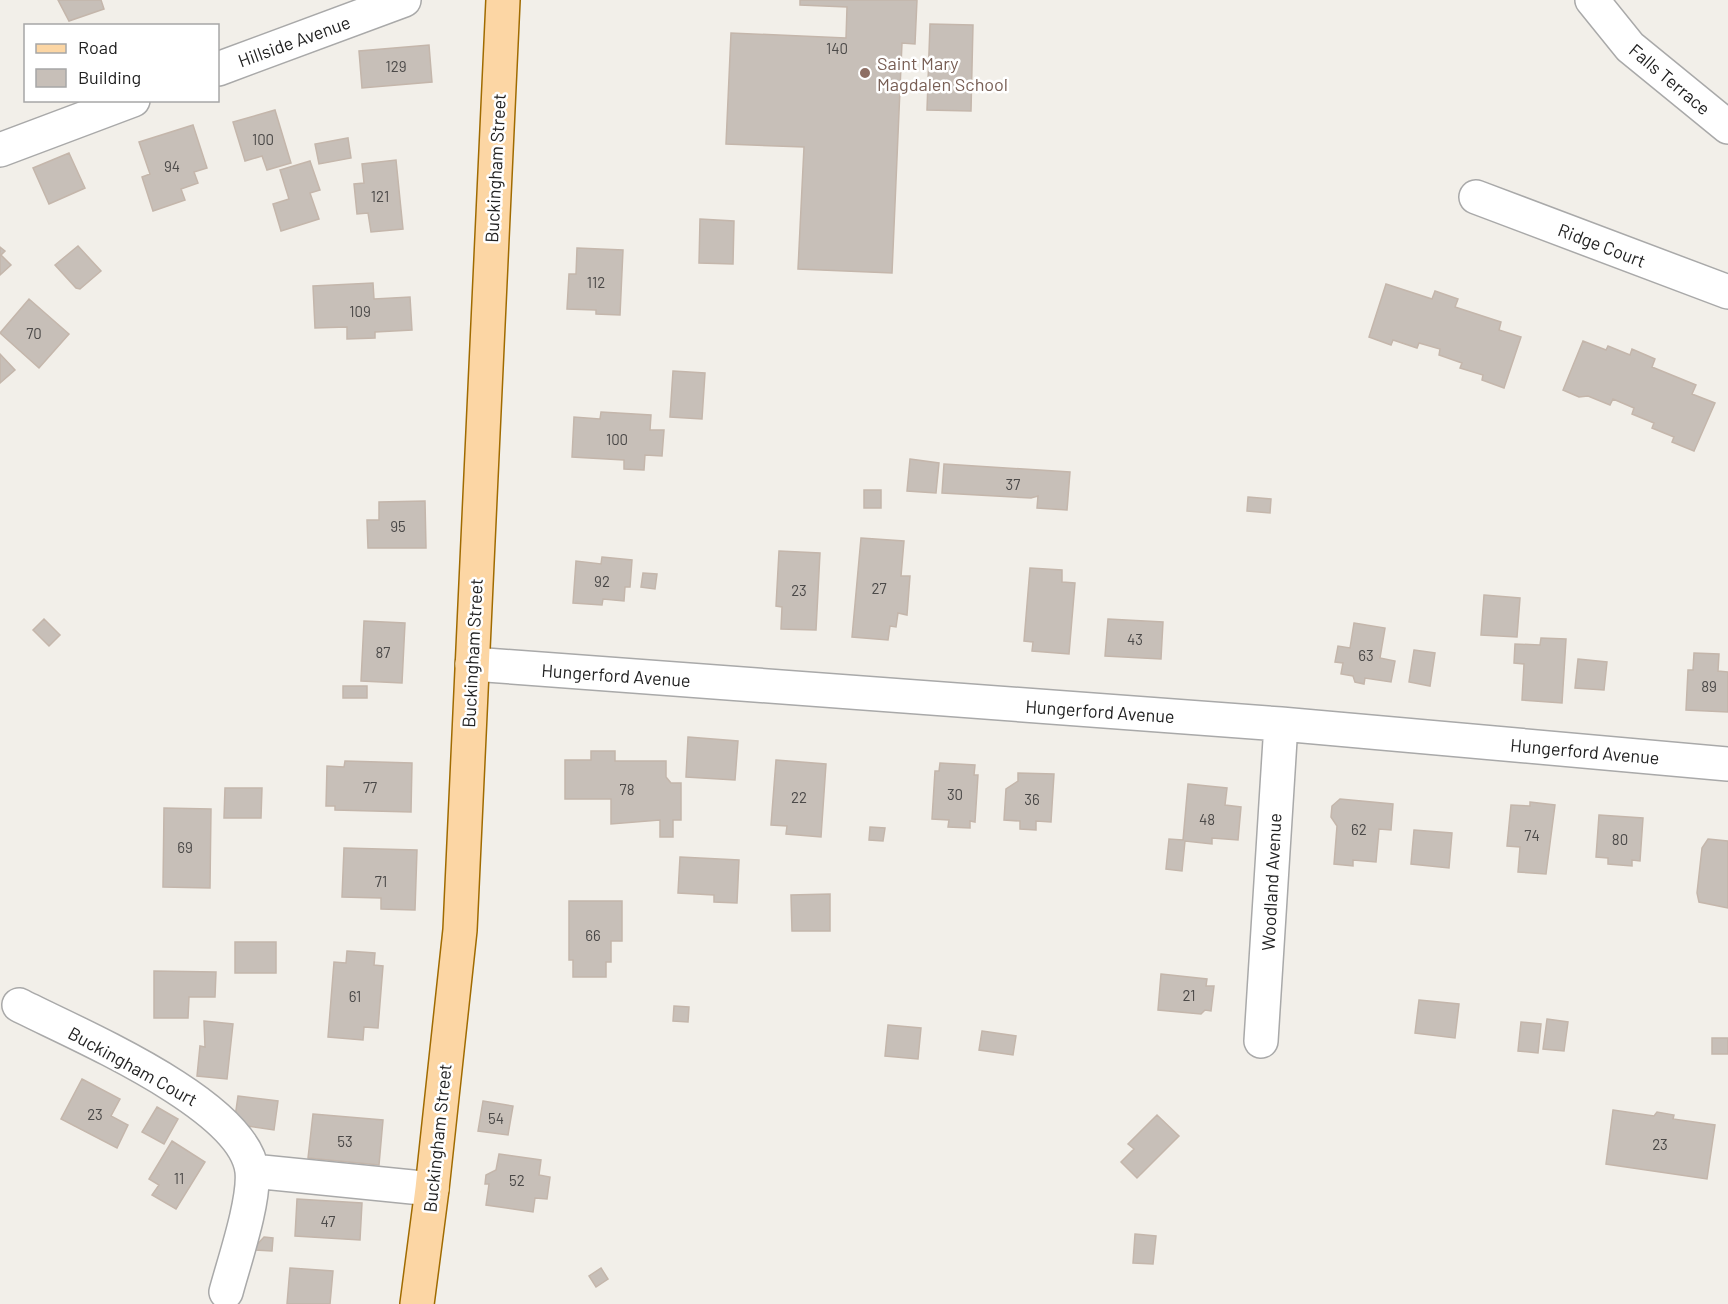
<svg xmlns="http://www.w3.org/2000/svg" width="1728" height="1304" font-family="Barlow,sans-serif">
<rect width="100%" height="100%" fill="#f2efe9"/>
<!-- building -->
<path fill="#c7bfb8" stroke="#c4b6ab" stroke-width="1.5" d="M 58,0 L 101,0 L 104,9 L 69,21 Z
M 800,0 L 917,0 L 915,44 L 902,43 L 892,273 L 798,269 L 804,147 L 726,144 L 731,33 L 846,38 L 847,7 L 800,5 Z
M 930,24 L 973,25 L 971,111 L 927,110 Z
M 429,45 L 432,82 L 362,88 L 359,51 Z
M 275,110 L 291,163 L 267,170 L 262,156 L 245,161 L 233,122 Z
M 193,125 L 207,168 L 194,172 L 198,183 L 181,189 L 185,200 L 153,211 L 142,177 L 150,174 L 139,142 Z
M 348,138 L 351,158 L 319,164 L 315,144 Z
M 69,153 L 85,188 L 49,204 L 33,168 Z
M 396,160 L 403,229 L 371,232 L 368,213 L 357,214 L 354,184 L 364,183 L 362,164 Z
M 310,161 L 320,190 L 310,193 L 319,219 L 281,231 L 273,204 L 289,199 L 280,170 Z
M 700,219 L 734,221 L 733,264 L 699,263 Z
M 78,246 L 101,271 L 80,289 L 76,288 L 55,265 Z
M 0,247 L 5,251 L 1,255 L 11,265 L 0,275 Z
M 577,248 L 623,250 L 620,315 L 596,314 L 596,310 L 567,309 L 569,274 L 576,274 Z
M 373,283 L 374,299 L 410,297 L 412,330 L 375,332 L 375,338 L 347,339 L 347,327 L 315,328 L 313,286 Z
M 1386,284 L 1432,299 L 1435,291 L 1458,299 L 1455,307 L 1501,322 L 1499,330 L 1521,337 L 1504,388 L 1482,380 L 1483,375 L 1460,368 L 1462,363 L 1439,355 L 1440,349 L 1419,343 L 1417,348 L 1393,340 L 1391,345 L 1369,337 Z
M 29,299 L 69,334 L 39,368 L 0,333 Z
M 1583,341 L 1606,350 L 1608,346 L 1630,355 L 1632,349 L 1655,359 L 1652,367 L 1696,385 L 1692,394 L 1715,403 L 1694,451 L 1672,442 L 1674,437 L 1652,428 L 1654,423 L 1632,414 L 1634,408 L 1613,399 L 1610,405 L 1588,396 L 1579,397 L 1563,390 Z
M 0,354 L 15,370 L 0,383 Z
M 673,371 L 705,373 L 702,419 L 670,417 Z
M 601,412 L 651,415 L 650,430 L 664,430 L 662,456 L 645,455 L 644,470 L 624,469 L 624,460 L 572,457 L 574,417 L 600,419 Z
M 910,459 L 939,463 L 936,493 L 907,491 Z
M 944,464 L 1070,472 L 1067,510 L 1037,508 L 1038,496 L 1031,498 L 942,493 Z
M 864,490 L 881,490 L 881,508 L 864,508 Z
M 1248,497 L 1271,499 L 1270,513 L 1247,511 Z
M 425,501 L 426,548 L 368,548 L 367,520 L 379,520 L 379,502 Z
M 861,538 L 904,541 L 901,576 L 910,576 L 907,615 L 898,613 L 896,627 L 890,626 L 888,640 L 852,637 Z
M 779,551 L 820,553 L 816,630 L 781,629 L 782,607 L 776,606 Z
M 602,557 L 632,560 L 630,587 L 625,587 L 624,601 L 603,599 L 602,605 L 573,603 L 576,561 L 601,564 Z
M 1030,568 L 1062,570 L 1062,582 L 1075,583 L 1069,654 L 1032,651 L 1033,642 L 1024,641 Z
M 643,573 L 657,574 L 655,589 L 641,587 Z
M 1484,595 L 1520,598 L 1517,637 L 1481,635 Z
M 44,619 L 60,635 L 49,646 L 33,630 Z
M 1108,619 L 1163,622 L 1161,659 L 1105,656 Z
M 364,621 L 405,623 L 402,683 L 361,681 Z
M 1354,623 L 1385,628 L 1380,658 L 1395,661 L 1391,682 L 1365,678 L 1364,684 L 1355,682 L 1353,676 L 1341,674 L 1343,663 L 1335,662 L 1338,646 L 1350,648 Z
M 1541,638 L 1566,639 L 1562,703 L 1522,700 L 1524,664 L 1514,663 L 1515,644 L 1540,645 Z
M 1414,650 L 1435,653 L 1430,686 L 1409,682 Z
M 1694,653 L 1719,654 L 1718,671 L 1728,672 L 1728,712 L 1686,710 L 1688,670 L 1693,670 Z
M 1578,659 L 1607,662 L 1604,690 L 1575,688 Z
M 343,686 L 367,686 L 367,698 L 343,698 Z
M 688,737 L 738,741 L 735,780 L 686,777 Z
M 591,751 L 615,751 L 615,761 L 666,761 L 666,777 L 671,783 L 681,783 L 681,820 L 673,820 L 673,837 L 660,837 L 660,820 L 611,824 L 611,799 L 565,799 L 565,760 L 591,760 Z
M 776,760 L 826,764 L 821,837 L 786,834 L 787,826 L 771,825 Z
M 345,761 L 412,763 L 411,812 L 335,810 L 335,806 L 326,806 L 327,766 L 344,767 Z
M 940,763 L 975,765 L 974,775 L 978,775 L 975,822 L 970,821 L 970,828 L 948,827 L 949,820 L 932,819 L 935,771 L 939,771 Z
M 1018,773 L 1054,774 L 1051,822 L 1036,821 L 1036,830 L 1020,829 L 1020,821 L 1004,820 L 1006,789 L 1018,781 Z
M 1188,784 L 1227,788 L 1225,805 L 1241,807 L 1238,840 L 1212,838 L 1212,844 L 1185,841 L 1182,871 L 1166,869 L 1169,839 L 1183,840 Z
M 225,788 L 262,788 L 261,818 L 224,818 Z
M 1340,799 L 1393,804 L 1391,830 L 1379,829 L 1376,862 L 1353,860 L 1353,866 L 1334,864 L 1337,826 L 1331,817 L 1332,806 Z
M 1530,802 L 1555,805 L 1546,874 L 1518,872 L 1520,847 L 1507,846 L 1511,805 L 1530,806 Z
M 164,808 L 211,809 L 210,888 L 163,887 Z
M 1599,815 L 1643,818 L 1640,861 L 1632,860 L 1632,866 L 1608,864 L 1608,858 L 1596,857 Z
M 870,827 L 885,828 L 883,841 L 869,840 Z
M 1414,830 L 1452,833 L 1449,868 L 1411,864 Z
M 1708,839 L 1728,841 L 1728,908 L 1699,902 L 1697,893 L 1702,848 Z
M 344,848 L 417,850 L 415,910 L 381,909 L 381,898 L 342,897 Z
M 680,857 L 739,860 L 737,903 L 714,902 L 714,895 L 678,893 Z
M 830,894 L 830,931 L 792,931 L 791,895 Z
M 569,901 L 622,901 L 622,941 L 611,941 L 611,962 L 606,962 L 606,977 L 573,977 L 573,960 L 569,960 Z
M 235,942 L 276,942 L 276,973 L 235,973 Z
M 347,951 L 375,953 L 374,965 L 383,966 L 378,1028 L 364,1027 L 363,1040 L 328,1037 L 334,962 L 346,963 Z
M 154,971 L 216,972 L 215,997 L 189,997 L 188,1018 L 154,1018 Z
M 1161,974 L 1207,979 L 1206,986 L 1214,986 L 1211,1011 L 1205,1010 L 1201,1014 L 1158,1010 Z
M 1419,1000 L 1459,1004 L 1455,1038 L 1415,1033 Z
M 674,1006 L 689,1007 L 688,1022 L 673,1021 Z
M 1547,1019 L 1568,1022 L 1564,1051 L 1543,1049 Z
M 204,1021 L 233,1024 L 227,1079 L 197,1076 L 200,1046 L 205,1047 Z
M 1521,1022 L 1541,1024 L 1538,1053 L 1518,1051 Z
M 888,1025 L 921,1028 L 918,1059 L 885,1056 Z
M 982,1031 L 1016,1036 L 1013,1055 L 979,1050 Z
M 1712,1038 L 1728,1038 L 1728,1054 L 1712,1054 Z
M 82,1079 L 120,1099 L 111,1116 L 128,1125 L 117,1148 L 61,1119 Z
M 238,1096 L 278,1101 L 274,1130 L 234,1124 Z
M 483,1101 L 513,1106 L 508,1135 L 478,1131 Z
M 157,1107 L 178,1119 L 164,1144 L 142,1132 Z
M 1613,1110 L 1654,1116 L 1657,1112 L 1674,1115 L 1673,1119 L 1715,1125 L 1707,1179 L 1606,1164 Z
M 313,1114 L 383,1120 L 379,1165 L 308,1158 Z
M 1157,1115 L 1179,1136 L 1137,1178 L 1121,1162 L 1134,1149 L 1128,1144 Z
M 172,1141 L 205,1162 L 176,1209 L 152,1195 L 159,1185 L 149,1179 Z
M 499,1154 L 541,1160 L 539,1175 L 550,1177 L 547,1199 L 535,1198 L 533,1212 L 486,1205 L 489,1184 L 485,1184 L 486,1175 L 496,1170 Z
M 297,1199 L 362,1203 L 360,1240 L 295,1236 Z
M 1135,1234 L 1156,1236 L 1153,1264 L 1133,1263 Z
M 264,1237 L 273,1238 L 272,1251 L 252,1250 Z
M 290,1268 L 333,1271 L 330,1304 L 287,1304 Z
M 601,1268 L 608,1279 L 596,1287 L 589,1276 Z"/>
<g fill="none" stroke-linecap="round" stroke-linejoin="round">
<defs>
<path id="minor" d="M 1592,0 L 1630,47 L 1728,127
M 218,69 L 404,0
M 0,150 L 133,100
M 1476,197 L 1728,292
M 472,664 L 1281,724 L 1728,764
M 19,1005 C 76,1034 244,1104 252,1171 C 255,1201 234,1262 226,1292
M 1261,1041 L 1281,724
M 252,1171 L 432,1189"/>
<path id="major" d="M 417,1304 L 432,1189 L 460,930 L 503,0"/>
</defs>
<!-- minor casing -->
<use href="#minor" stroke="#a9a9a9" stroke-width="36"/>
<!-- major casing -->
<use href="#major" stroke="#a06b00" stroke-width="36"/>
<!-- minor -->
<use href="#minor" stroke="#fff" stroke-width="33"/>
<!-- major -->
<use href="#major" stroke="#fcd6a4" stroke-width="33"/>
</g>
<!-- markers -->
<circle fill="#8d6e63" stroke="#fff" stroke-width="2" cx="865" cy="73" r="6"/>
<g text-anchor="middle" dominant-baseline="central" stroke-width="5" stroke-linejoin="round" paint-order="stroke">
<!-- number labels -->
<g font-size="15" fill="#4b4948">
<text x="837" y="48">140</text>
<text x="396" y="66">129</text>
<text x="263" y="139">100</text>
<text x="172" y="166">94</text>
<text x="380" y="196">121</text>
<text x="596" y="282">112</text>
<text x="360" y="311">109</text>
<text x="34" y="333">70</text>
<text x="617" y="439">100</text>
<text x="1013" y="484">37</text>
<text x="398" y="526">95</text>
<text x="602" y="581">92</text>
<text x="879" y="588">27</text>
<text x="799" y="590">23</text>
<text x="1135" y="639">43</text>
<text x="383" y="652">87</text>
<text x="1366" y="655">63</text>
<text x="1709" y="686">89</text>
<text x="370" y="787">77</text>
<text x="627" y="789">78</text>
<text x="955" y="794">30</text>
<text x="799" y="797">22</text>
<text x="1032" y="799">36</text>
<text x="1207" y="819">48</text>
<text x="1359" y="829">62</text>
<text x="1532" y="835">74</text>
<text x="1620" y="839">80</text>
<text x="185" y="847">69</text>
<text x="381" y="881">71</text>
<text x="593" y="935">66</text>
<text x="1189" y="995">21</text>
<text x="355" y="996">61</text>
<text x="95" y="1114">23</text>
<text x="496" y="1118">54</text>
<text x="345" y="1141">53</text>
<text x="1660" y="1144">23</text>
<text x="179" y="1178">11</text>
<text x="517" y="1180">52</text>
<text x="328" y="1221">47</text>
</g>
<!-- street labels -->
<g font-size="18" fill="#222" stroke="#fff">
<text transform="translate(294 41) rotate(-20)">Hillside Avenue</text>
<text transform="translate(1670 79) rotate(40)">Falls Terrace</text>
<text transform="translate(495 168) rotate(-87)">Buckingham Street</text>
<text transform="translate(1602 245) rotate(21)">Ridge Court</text>
<text transform="translate(472 653) rotate(-87)">Buckingham Street</text>
<text transform="translate(616 675) rotate(4)">Hungerford Avenue</text>
<text transform="translate(1100 711) rotate(4)">Hungerford Avenue</text>
<text transform="translate(1585 751) rotate(5)">Hungerford Avenue</text>
<text transform="translate(1271 882) rotate(-87)">Woodland Avenue</text>
<text transform="translate(133 1066) rotate(29)">Buckingham Court</text>
<text transform="translate(437 1138) rotate(-84)">Buckingham Street</text>
</g>
<!-- education labels -->
<g font-size="18" fill="#785e54" stroke="#fff" text-anchor="start">
<text x="877" y="63">Saint Mary<tspan x="877" dy="21">Magdalen School</tspan></text>
</g>
</g>
<!-- legend -->
<rect x="24" y="24" width="195" height="78" fill="#ffffff" stroke="#a7a7a7" stroke-width="1.5"/>
<rect x="36" y="44" width="30" height="9" fill="#fcd6a4" stroke="#a7a7a7" stroke-width="1.5"/>
<text x="78" y="54" font-size="18" fill="#222222">Road</text>
<rect x="36" y="69" width="30" height="18" fill="#c7bfb8" stroke="#a7a7a7" stroke-width="1.5"/>
<text x="78" y="84" font-size="18" fill="#222222">Building</text>
</svg>
